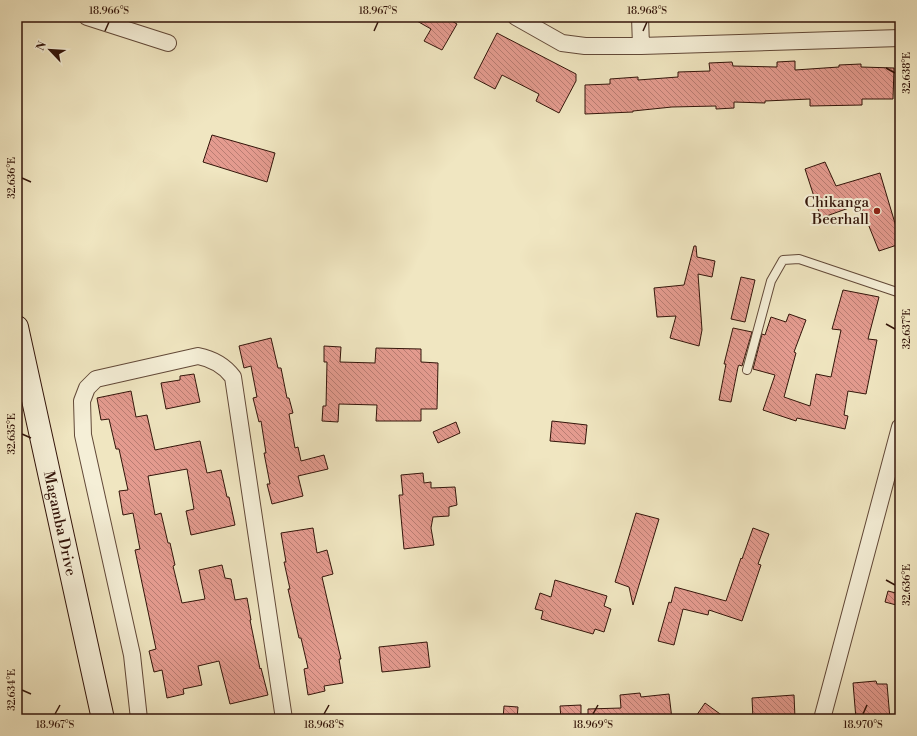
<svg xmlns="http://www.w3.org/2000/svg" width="917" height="736" font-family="'Libre Bodoni',serif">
<defs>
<pattern id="building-back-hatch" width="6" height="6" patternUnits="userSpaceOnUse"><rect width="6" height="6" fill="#e49b8f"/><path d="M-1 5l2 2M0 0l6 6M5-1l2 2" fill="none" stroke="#b97d73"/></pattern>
</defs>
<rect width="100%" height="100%" fill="#f0e6c1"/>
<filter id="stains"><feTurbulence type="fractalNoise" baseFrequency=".005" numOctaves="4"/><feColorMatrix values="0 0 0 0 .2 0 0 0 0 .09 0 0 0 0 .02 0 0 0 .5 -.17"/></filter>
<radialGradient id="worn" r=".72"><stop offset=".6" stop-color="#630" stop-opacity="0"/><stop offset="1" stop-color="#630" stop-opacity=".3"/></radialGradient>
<!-- building -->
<path fill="url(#building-back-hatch)" stroke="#33150a" d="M 410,17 L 445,17 L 457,24 L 442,50 L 424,41 L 431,29 Z
M 497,33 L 576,74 L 576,81 L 559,113 L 536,101 L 539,94 L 502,75 L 495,89 L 474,78 Z
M 795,61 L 795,70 L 839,67 L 839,65 L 861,64 L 861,67 L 894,68 L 893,99 L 862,99 L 862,105 L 810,106 L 810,99 L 765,101 L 765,103 L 734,102 L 734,108 L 716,109 L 716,106 L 672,107 L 633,111 L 633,112 L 585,114 L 585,85 L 610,84 L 610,79 L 638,77 L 638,80 L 678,77 L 678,72 L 710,71 L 709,63 L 732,62 L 733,66 L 777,67 L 777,62 Z
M 212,135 L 275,153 L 267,182 L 203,162 Z
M 825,162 L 836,186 L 880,173 L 900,240 L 900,244 L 879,251 L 860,204 L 821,218 L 805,169 Z
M 694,246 L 696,246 L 697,257 L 715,261 L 712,277 L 698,274 L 702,330 L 699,346 L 670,338 L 676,316 L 657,317 L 654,288 L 684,285 Z
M 741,277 L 755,280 L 745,322 L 731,319 Z
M 843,290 L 879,297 L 868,339 L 877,340 L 866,394 L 848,391 L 844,415 L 848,416 L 845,429 L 797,418 L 796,421 L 763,410 L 775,375 L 753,369 L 762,334 L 765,335 L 771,317 L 786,322 L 789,314 L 806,320 L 794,352 L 796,353 L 784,397 L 810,406 L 816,374 L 831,377 L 841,330 L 832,329 Z
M 733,328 L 752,332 L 742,366 L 739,365 L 738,367 L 731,402 L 719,400 L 726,364 L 724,364 Z
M 271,338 L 278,368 L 281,368 L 287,398 L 289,398 L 293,413 L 289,414 L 295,448 L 298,447 L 301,461 L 324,455 L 328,469 L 298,476 L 303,496 L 272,504 L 267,484 L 270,484 L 264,453 L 266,453 L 261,421 L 259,422 L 253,398 L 257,397 L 251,366 L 244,368 L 239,346 Z
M 324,346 L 341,347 L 340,362 L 375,363 L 376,348 L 421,349 L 421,362 L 438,363 L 437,409 L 421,409 L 421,421 L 376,421 L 377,405 L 339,404 L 338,422 L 322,421 L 323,406 L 326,406 L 327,362 L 324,362 Z
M 194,374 L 200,402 L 166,409 L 161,383 L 180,380 L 180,376 Z
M 131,391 L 136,417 L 147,415 L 155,450 L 200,441 L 207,473 L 221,470 L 227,497 L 229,497 L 235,525 L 191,535 L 186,511 L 194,509 L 187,469 L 148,476 L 155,515 L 161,513 L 168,543 L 170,543 L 175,565 L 173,566 L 182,603 L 205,599 L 199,570 L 222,565 L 225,578 L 231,579 L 235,600 L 247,598 L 251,620 L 250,620 L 260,669 L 261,668 L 268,695 L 230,704 L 219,661 L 198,666 L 202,685 L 183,689 L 184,694 L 167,698 L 162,670 L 154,672 L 149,651 L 156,649 L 135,550 L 140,549 L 133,513 L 123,515 L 119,491 L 128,490 L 119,449 L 116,449 L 109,419 L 101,420 L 97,398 Z
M 552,421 L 587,425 L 585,444 L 550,441 Z
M 456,422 L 460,433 L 438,443 L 433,432 Z
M 423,473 L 424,483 L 431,482 L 431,488 L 455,487 L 457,505 L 449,507 L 449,516 L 433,517 L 431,528 L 434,545 L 404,549 L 399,495 L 403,495 L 401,475 Z
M 636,513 L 659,519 L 633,605 L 629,587 L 615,582 Z
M 313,528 L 317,553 L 327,550 L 333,574 L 322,577 L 341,659 L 339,659 L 343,683 L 324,686 L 325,691 L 308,695 L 304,669 L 308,668 L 301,638 L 299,638 L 288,589 L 290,589 L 284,562 L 286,562 L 281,533 Z
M 753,528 L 769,534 L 758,564 L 761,565 L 742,621 L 709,610 L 708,615 L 683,609 L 674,645 L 658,641 L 669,602 L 671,603 L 675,587 L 726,601 L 741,558 L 742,559 Z
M 555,580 L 607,596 L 604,606 L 611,609 L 604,632 L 595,629 L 593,634 L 541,619 L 543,611 L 535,609 L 540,593 L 551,597 Z
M 888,591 L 900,594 L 900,606 L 885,602 Z
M 427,642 L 430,667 L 382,672 L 379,647 Z
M 876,681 L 877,684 L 887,684 L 890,719 L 856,719 L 853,683 Z
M 640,693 L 641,697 L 669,694 L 672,719 L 588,719 L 588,709 L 621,708 L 620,695 Z
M 794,695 L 795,718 L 753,719 L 752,698 Z
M 705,703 L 727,719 L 694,719 Z
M 581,705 L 581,719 L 561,719 L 560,706 Z
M 504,706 L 518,707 L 517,719 L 503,719 Z"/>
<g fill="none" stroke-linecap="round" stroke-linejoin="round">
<defs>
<path id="lane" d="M 747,370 L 771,281 L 783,260 L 799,259 L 900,293"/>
<path id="street" d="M 87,17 L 168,43
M 516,17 L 562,43 L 585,46 L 641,46 L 900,38
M 640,17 L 641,46
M 139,719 L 132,655 L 83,435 L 82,401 L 87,388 L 96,379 L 198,356 C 213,359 224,365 233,377 L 284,719
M 822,719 L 900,427"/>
<g id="secondary">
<path id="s1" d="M 17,327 L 103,719"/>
</g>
</defs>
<!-- lane casing -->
<use href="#lane" stroke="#624938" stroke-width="10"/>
<!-- street casing -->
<use href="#street" stroke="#624938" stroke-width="18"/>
<!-- secondary casing -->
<use href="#secondary" stroke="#33150a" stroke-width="24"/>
<!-- lane -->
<use href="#lane" stroke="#f5efd7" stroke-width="8"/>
<!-- street -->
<use href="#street" stroke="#f5efd7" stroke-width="16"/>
<!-- secondary -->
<use href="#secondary" stroke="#f5efd7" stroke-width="22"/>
</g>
<!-- ticks -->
<path fill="none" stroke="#33150a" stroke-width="1.5" d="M 105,31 L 109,22M 374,31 L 378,22M 643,31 L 647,22M 886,68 L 895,73M 22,178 L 31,182M 886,324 L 895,329M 22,434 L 31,438M 886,580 L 895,585M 22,690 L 31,694M 55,714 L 60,705M 324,714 L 329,705M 593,714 L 598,705M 863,714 L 867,705"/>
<!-- markers -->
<circle fill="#8f2418" stroke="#f5efd7" stroke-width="1.5" cx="877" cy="211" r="4"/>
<g text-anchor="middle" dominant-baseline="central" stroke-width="4" stroke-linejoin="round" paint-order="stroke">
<!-- poi labels -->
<g font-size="15" fill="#33150a" stroke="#f5efd7" text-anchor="end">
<text x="869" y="202">Chikanga<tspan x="869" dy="17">Beerhall</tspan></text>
</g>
<!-- street labels -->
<g font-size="15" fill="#33150a" stroke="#f5efd7">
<text stroke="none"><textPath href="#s1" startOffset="201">Magamba Drive</textPath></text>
</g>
</g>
<!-- margin -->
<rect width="917" height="736" fill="none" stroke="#f0e6c1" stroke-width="44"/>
<!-- north arrow -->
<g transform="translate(50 50) rotate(295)" stroke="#f5efd7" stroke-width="3" paint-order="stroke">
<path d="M0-3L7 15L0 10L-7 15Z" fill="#33150a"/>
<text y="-6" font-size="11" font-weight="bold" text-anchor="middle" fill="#33150a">N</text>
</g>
<rect x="22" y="22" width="873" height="692" fill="none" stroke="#33150a" stroke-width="1.5"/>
<g font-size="10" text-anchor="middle" fill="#33150a">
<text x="109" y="14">18.966°S</text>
<text x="378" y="14">18.967°S</text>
<text x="647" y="14">18.968°S</text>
<text transform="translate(906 73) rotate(-90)" y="4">32.638°E</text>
<text transform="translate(11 178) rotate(-90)" y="4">32.636°E</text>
<text transform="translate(906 329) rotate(-90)" y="4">32.637°E</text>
<text transform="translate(11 434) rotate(-90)" y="4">32.635°E</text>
<text transform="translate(906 585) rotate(-90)" y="4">32.636°E</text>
<text transform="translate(11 690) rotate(-90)" y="4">32.634°E</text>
<text x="55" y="728">18.967°S</text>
<text x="324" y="728">18.968°S</text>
<text x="593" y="728">18.969°S</text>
<text x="863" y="728">18.970°S</text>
</g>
<rect width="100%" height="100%" filter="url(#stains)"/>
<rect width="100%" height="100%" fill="url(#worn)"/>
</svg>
